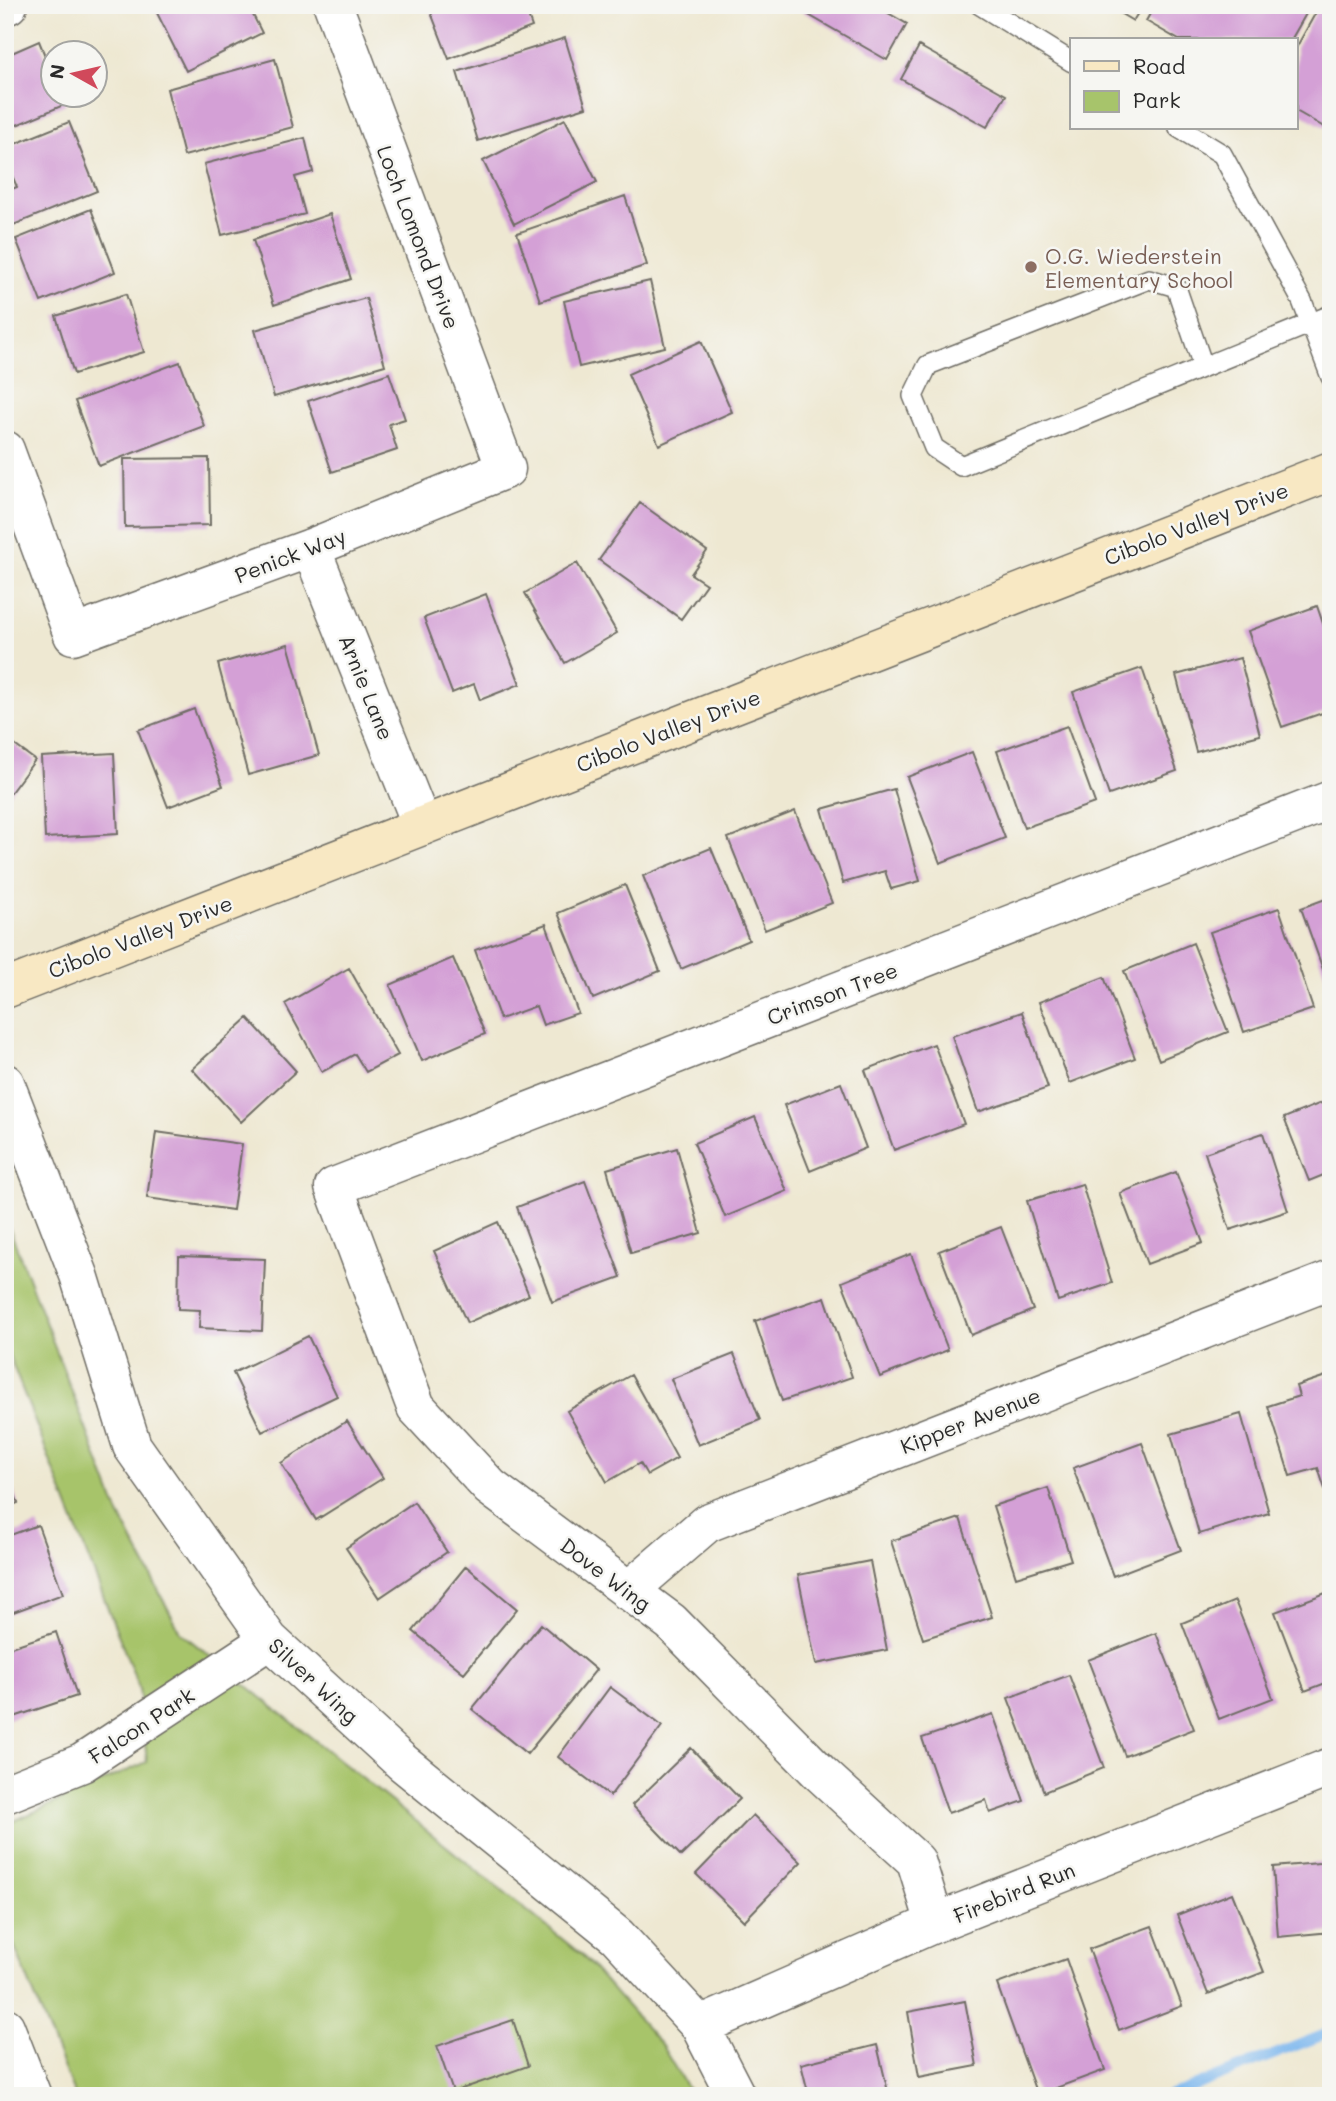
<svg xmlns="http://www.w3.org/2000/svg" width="1336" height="2101" font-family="Mali,sans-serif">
<rect width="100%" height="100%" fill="#f6f6f2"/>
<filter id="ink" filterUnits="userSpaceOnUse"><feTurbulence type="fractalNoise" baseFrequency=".0143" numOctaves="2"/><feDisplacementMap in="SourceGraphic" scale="14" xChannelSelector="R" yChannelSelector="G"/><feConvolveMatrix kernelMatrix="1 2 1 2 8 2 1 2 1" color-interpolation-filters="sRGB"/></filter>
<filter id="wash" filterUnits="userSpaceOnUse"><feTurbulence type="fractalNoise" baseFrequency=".00686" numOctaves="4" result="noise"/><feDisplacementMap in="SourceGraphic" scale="28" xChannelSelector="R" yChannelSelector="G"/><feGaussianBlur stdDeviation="1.57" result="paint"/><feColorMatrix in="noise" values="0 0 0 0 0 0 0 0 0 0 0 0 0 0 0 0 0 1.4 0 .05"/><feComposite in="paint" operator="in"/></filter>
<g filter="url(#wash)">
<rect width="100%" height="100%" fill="#eee8d2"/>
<!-- green -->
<path fill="#a7c46b" stroke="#69784b" stroke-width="2" d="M 5,1217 L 118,1512 L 180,1632 L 582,1955 L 662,2046 L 692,2096 L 75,2096 L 5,1923 L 5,1825 L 147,1762 L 139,1688 L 5,1345 Z"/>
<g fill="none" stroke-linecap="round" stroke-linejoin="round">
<!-- stream -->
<path stroke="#7db7ee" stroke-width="10" d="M 1169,2096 L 1331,2032"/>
</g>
<g id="blocks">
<!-- building -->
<path fill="#d4a0d6" d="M 167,5 L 248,5 L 262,33 L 186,71 L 156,11 Z
M 428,5 L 524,5 L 532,27 L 449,59 Z
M 802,5 L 874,5 L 907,24 L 887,60 L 800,10 Z
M 1106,5 L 1143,5 L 1133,21 Z
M 1155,5 L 1311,5 L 1291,40 L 1179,40 L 1146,21 Z
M 1320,5 L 1331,5 L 1331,131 L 1296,111 L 1296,48 Z
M 565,38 L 586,107 L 478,141 L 457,72 Z
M 39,41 L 52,73 L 52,94 L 62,94 L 66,104 L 5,130 L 5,56 Z
M 919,46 L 1006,95 L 987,127 L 901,79 Z
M 275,59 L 293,127 L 184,156 L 167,89 Z
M 565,119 L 597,182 L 514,224 L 483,161 Z
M 69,122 L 97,191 L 11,226 L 5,211 L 5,192 L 17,187 L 5,159 L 5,148 Z
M 305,138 L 313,172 L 295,177 L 305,214 L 222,235 L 204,164 Z
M 625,196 L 647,265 L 540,301 L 517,233 Z
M 91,209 L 115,272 L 41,302 L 16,239 Z
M 330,214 L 351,279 L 274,305 L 253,240 Z
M 650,281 L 665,347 L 579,367 L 564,301 Z
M 126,294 L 144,352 L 74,374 L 56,316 Z
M 366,298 L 385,365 L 274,397 L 255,330 Z
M 701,341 L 732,412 L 659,445 L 628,374 Z
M 180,362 L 204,426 L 99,466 L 75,401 Z
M 389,373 L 405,419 L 389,424 L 397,450 L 332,472 L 308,401 Z
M 209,458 L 210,525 L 125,527 L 124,459 Z
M 640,503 L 707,551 L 691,574 L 706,584 L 681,619 L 599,560 Z
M 577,563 L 617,633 L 565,663 L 525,593 Z
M 486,594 L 520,684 L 480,700 L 474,684 L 452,693 L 424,618 Z
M 1317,606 L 1331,647 L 1331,710 L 1282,727 L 1248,631 Z
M 288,644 L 319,755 L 248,775 L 218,664 Z
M 1240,658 L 1260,735 L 1196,752 L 1176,675 Z
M 1142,668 L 1177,771 L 1109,795 L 1073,692 Z
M 194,709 L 223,786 L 168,807 L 138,730 Z
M 1067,726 L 1095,803 L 1024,828 L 997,751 Z
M 5,738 L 35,760 L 5,800 Z
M 972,752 L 1005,838 L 940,863 L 907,777 Z
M 114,753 L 118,834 L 45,838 L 41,757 Z
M 894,789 L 920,881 L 891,889 L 885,871 L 843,883 L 822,809 Z
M 795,811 L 832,903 L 765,930 L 728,838 Z
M 711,848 L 749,940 L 681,969 L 643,876 Z
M 625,885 L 660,971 L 593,999 L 558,913 Z
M 1331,897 L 1331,988 L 1330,989 L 1301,908 Z
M 1279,908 L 1313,1009 L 1244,1032 L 1210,932 Z
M 546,924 L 578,1013 L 543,1025 L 536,1006 L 500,1019 L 475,950 Z
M 1193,943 L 1228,1032 L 1159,1060 L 1124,971 Z
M 453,958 L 485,1034 L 422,1061 L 390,985 Z
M 349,968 L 398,1055 L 366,1072 L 355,1054 L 322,1072 L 285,1004 Z
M 1104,977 L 1135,1058 L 1070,1083 L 1039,1002 Z
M 1022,1012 L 1048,1088 L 978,1112 L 952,1036 Z
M 248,1018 L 296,1071 L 241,1122 L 192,1069 Z
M 934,1044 L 964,1124 L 894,1150 L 865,1070 Z
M 841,1083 L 866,1148 L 810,1171 L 784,1105 Z
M 1331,1099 L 1331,1172 L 1309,1181 L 1284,1118 Z
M 755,1117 L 787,1191 L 725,1217 L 694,1143 Z
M 156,1132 L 242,1144 L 233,1210 L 147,1198 Z
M 1263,1133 L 1288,1211 L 1230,1230 L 1205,1153 Z
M 677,1148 L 701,1233 L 631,1253 L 607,1169 Z
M 1176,1172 L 1203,1243 L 1147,1264 L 1120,1193 Z
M 585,1181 L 621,1277 L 552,1302 L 517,1207 Z
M 1082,1184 L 1112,1283 L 1058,1301 L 1027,1201 Z
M 498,1222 L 529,1295 L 467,1323 L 434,1251 Z
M 1001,1227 L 1033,1310 L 971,1335 L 939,1251 Z
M 911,1254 L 948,1350 L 880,1377 L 842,1282 Z
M 179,1256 L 265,1259 L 262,1331 L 199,1328 L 200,1310 L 178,1309 Z
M 825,1297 L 852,1377 L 782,1401 L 755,1321 Z
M 308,1336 L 337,1396 L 262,1432 L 233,1373 Z
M 734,1354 L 760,1420 L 698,1445 L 671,1379 Z
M 631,1375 L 677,1458 L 647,1475 L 640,1463 L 607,1482 L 567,1411 Z
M 1329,1375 L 1331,1487 L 1325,1489 L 1318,1468 L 1290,1476 L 1268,1406 L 1299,1396 L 1296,1386 Z
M 1241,1414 L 1269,1513 L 1199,1534 L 1171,1434 Z
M 347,1421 L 383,1478 L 316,1520 L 281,1463 Z
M 1142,1443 L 1181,1550 L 1113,1576 L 1073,1468 Z
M 5,1466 L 18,1503 L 5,1508 Z
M 1048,1488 L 1071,1560 L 1016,1577 L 993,1506 Z
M 414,1502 L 447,1552 L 379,1598 L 346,1548 Z
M 960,1518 L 992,1617 L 923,1639 L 891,1541 Z
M 38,1525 L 63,1594 L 5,1615 L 5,1537 Z
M 870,1561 L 887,1650 L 816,1664 L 798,1575 Z
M 466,1566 L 517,1609 L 464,1673 L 413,1631 Z
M 1331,1591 L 1331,1681 L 1305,1691 L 1275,1612 Z
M 1235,1601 L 1273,1698 L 1219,1719 L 1182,1623 Z
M 541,1624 L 596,1670 L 527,1754 L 472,1709 Z
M 56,1632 L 77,1696 L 5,1720 L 5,1649 Z
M 1156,1633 L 1194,1729 L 1125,1756 L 1088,1660 Z
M 1069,1675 L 1104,1768 L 1044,1792 L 1008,1698 Z
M 610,1687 L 662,1726 L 610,1796 L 558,1757 Z
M 993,1714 L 1024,1801 L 990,1813 L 986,1800 L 948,1813 L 922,1738 Z
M 691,1748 L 740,1799 L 681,1856 L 632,1805 Z
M 753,1815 L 801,1862 L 744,1921 L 696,1874 Z
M 1330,1862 L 1331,1932 L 1278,1937 L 1273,1867 Z
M 1232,1893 L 1264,1972 L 1208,1994 L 1177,1915 Z
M 1152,1926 L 1182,2006 L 1119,2030 L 1089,1949 Z
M 1066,1959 L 1105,2070 L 1037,2095 L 997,1984 Z
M 965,2001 L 977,2066 L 919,2077 L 908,2012 Z
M 513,2020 L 528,2066 L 453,2092 L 437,2046 Z
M 877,2045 L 889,2096 L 809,2096 L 801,2064 Z"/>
</g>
</g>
<g filter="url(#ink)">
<use href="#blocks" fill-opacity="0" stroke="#6f6d65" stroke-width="2"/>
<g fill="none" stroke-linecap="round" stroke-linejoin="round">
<defs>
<path id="lane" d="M 980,5 L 1072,62
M 1179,128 L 1222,154 L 1302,301 L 1331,377
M 1203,366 L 1176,287 L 1149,279 L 928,365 L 913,396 L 934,448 L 961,466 L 1331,315"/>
<path id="street" d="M 5,6 L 8,5
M 5,450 L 73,635 L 311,548 L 506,469 L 333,5
M 311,548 L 422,826
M 5,1083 L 79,1275 L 132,1446 L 269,1640 L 402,1762 L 617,1936 L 700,2026 L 736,2096
M 628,1591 L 707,1523 L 1331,1280
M 5,1794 L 82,1763 L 269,1640
M 935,1923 L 916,1861 L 820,1773 L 671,1622 L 490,1487 L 416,1407 L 334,1187 L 1331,800
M 700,2026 L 935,1923 L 1331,1767
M 5,2027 L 32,2096"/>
<path id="secondary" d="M 5,989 L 1331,471"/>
</defs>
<!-- lane casing -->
<use href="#lane" stroke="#6f6d65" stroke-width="22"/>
<!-- street casing -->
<use href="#street" stroke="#6f6d65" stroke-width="41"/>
<!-- secondary casing -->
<use href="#secondary" stroke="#6f6d65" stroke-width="41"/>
<!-- lane -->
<use href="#lane" stroke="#fff" stroke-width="19"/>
<!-- street -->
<use href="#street" stroke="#fff" stroke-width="38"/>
<!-- secondary -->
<use href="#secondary" stroke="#f8e8c3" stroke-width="38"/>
</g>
</g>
<!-- markers -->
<circle fill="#8d6e63" stroke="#f6f6f2" stroke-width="2.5" cx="1031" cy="267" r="7"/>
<g text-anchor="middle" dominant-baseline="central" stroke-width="5" stroke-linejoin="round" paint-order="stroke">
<!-- street labels -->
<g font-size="21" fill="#2b2b2b" stroke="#f6f6f2">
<text transform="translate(419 237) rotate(69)">Loch Lomond Drive</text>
<text transform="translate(1196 523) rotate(-21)">Cibolo Valley Drive</text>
<text transform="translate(290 555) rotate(-21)">Penick Way</text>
<text transform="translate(367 687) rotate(68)">Arnie Lane</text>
<text transform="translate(668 730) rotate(-21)">Cibolo Valley Drive</text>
<text transform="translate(140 936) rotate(-21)">Cibolo Valley Drive</text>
<text transform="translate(832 993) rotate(-21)">Crimson Tree</text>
<text transform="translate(970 1420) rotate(-21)">Kipper Avenue</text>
<text transform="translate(606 1574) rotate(37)">Dove Wing</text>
<text transform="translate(314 1680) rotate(43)">Silver Wing</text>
<text transform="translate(141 1725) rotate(-33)">Falcon Park</text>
<text transform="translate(1014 1892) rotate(-22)">Firebird Run</text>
</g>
<!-- education labels -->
<g font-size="21" fill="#785e54" stroke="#f6f6f2" text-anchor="start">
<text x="1045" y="255">O.G. Wiederstein<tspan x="1045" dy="24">Elementary School</tspan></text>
</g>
</g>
<!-- margin -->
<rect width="1336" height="2101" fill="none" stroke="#f6f6f2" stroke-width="28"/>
<!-- legend -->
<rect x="1070" y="38" width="228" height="91" fill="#f6f6f2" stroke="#a5a5a2" stroke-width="2"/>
<rect x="1084" y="61" width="35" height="10" fill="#f8e8c3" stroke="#a5a5a2" stroke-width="2"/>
<text x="1133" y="74" font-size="21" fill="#2b2b2b">Road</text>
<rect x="1084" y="91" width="35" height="21" fill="#a7c46b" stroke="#a5a5a2" stroke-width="2"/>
<text x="1133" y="108" font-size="21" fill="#2b2b2b">Park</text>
<!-- north arrow -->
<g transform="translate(74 74) rotate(278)"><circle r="33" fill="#f6f6f2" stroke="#a5a5a2" stroke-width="2"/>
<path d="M0-5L12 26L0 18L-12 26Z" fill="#d1495b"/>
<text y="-10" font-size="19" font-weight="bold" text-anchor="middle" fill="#2b2b2b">N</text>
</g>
</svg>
